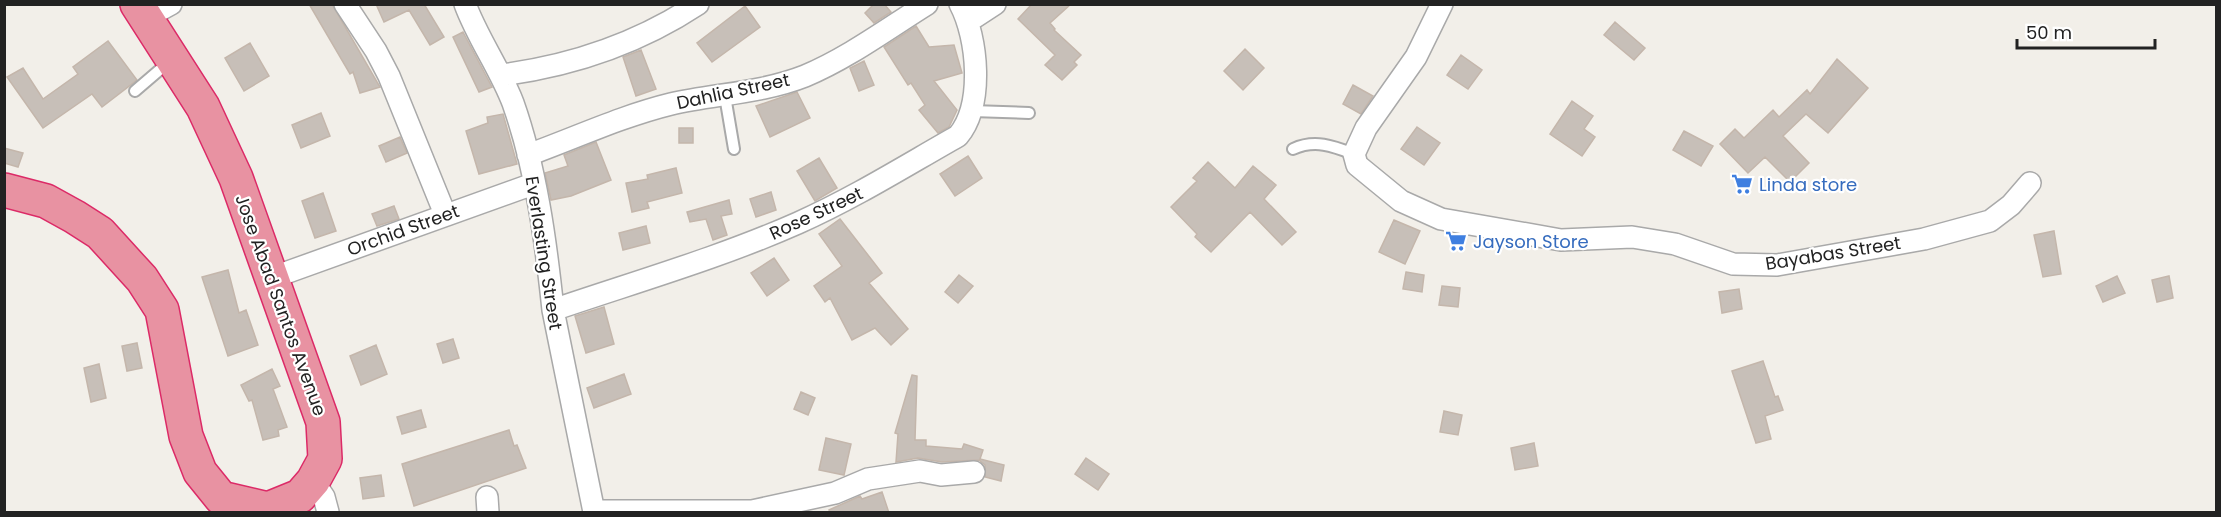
<svg xmlns="http://www.w3.org/2000/svg" width="2221" height="517" font-family="Poppins,sans-serif">
<rect width="100%" height="100%" fill="#f2efe9"/>
<!-- building -->
<path fill="#c7bfb8" stroke="#c4b6ab" stroke-width="1.5" d="M 309,4 L 332,4 L 380,87 L 360,93 L 353,72 L 350,74 Z
M 376,4 L 424,4 L 444,37 L 430,45 L 409,10 L 384,22 Z
M 874,4 L 884,4 L 891,12 L 874,23 L 865,13 Z
M 1032,4 L 1071,4 L 1050,23 L 1055,29 L 1054,30 L 1081,55 L 1074,62 L 1077,65 L 1062,80 L 1045,65 L 1055,55 L 1018,19 Z
M 745,6 L 760,27 L 712,62 L 697,43 Z
M 1615,22 L 1645,48 L 1634,60 L 1604,35 Z
M 916,26 L 929,47 L 954,45 L 962,73 L 934,81 L 957,110 L 949,127 L 938,133 L 919,110 L 925,105 L 911,83 L 908,85 L 884,47 Z
M 463,32 L 492,87 L 479,92 L 453,37 Z
M 108,41 L 137,80 L 102,107 L 92,94 L 43,128 L 7,77 L 23,68 L 43,99 L 78,74 L 73,67 Z
M 250,43 L 269,76 L 244,91 L 225,58 Z
M 1245,49 L 1264,68 L 1243,90 L 1224,71 Z
M 641,50 L 656,89 L 636,96 L 623,57 Z
M 1461,55 L 1482,70 L 1468,89 L 1447,75 Z
M 1837,59 L 1868,88 L 1828,133 L 1806,114 L 1783,136 L 1809,163 L 1790,182 L 1765,157 L 1748,173 L 1720,144 L 1735,129 L 1744,138 L 1773,110 L 1779,117 L 1807,90 L 1810,94 Z
M 864,61 L 874,85 L 859,91 L 850,68 Z
M 1353,85 L 1373,96 L 1361,114 L 1343,104 Z
M 797,92 L 810,118 L 770,137 L 756,106 Z
M 1572,101 L 1593,116 L 1584,129 L 1595,137 L 1582,156 L 1550,134 Z
M 321,113 L 330,136 L 301,148 L 292,125 Z
M 503,114 L 517,164 L 479,174 L 466,131 L 488,123 L 487,117 Z
M 1417,127 L 1440,143 L 1424,165 L 1401,149 Z
M 679,128 L 693,128 L 693,143 L 679,143 Z
M 1684,131 L 1713,146 L 1701,166 L 1673,150 Z
M 400,137 L 407,153 L 386,162 L 379,146 Z
M 596,142 L 611,180 L 571,196 L 551,200 L 545,173 L 568,166 L 564,155 Z
M 4,148 L 23,153 L 18,167 L 4,163 Z
M 968,156 L 982,178 L 955,196 L 940,174 Z
M 819,158 L 837,188 L 815,201 L 797,171 Z
M 1208,162 L 1235,188 L 1253,166 L 1276,185 L 1264,199 L 1296,232 L 1282,245 L 1250,212 L 1211,252 L 1195,237 L 1197,234 L 1171,207 L 1197,181 L 1193,178 Z
M 676,168 L 682,193 L 647,202 L 649,208 L 632,212 L 626,183 L 648,179 L 647,175 Z
M 771,192 L 776,210 L 756,217 L 750,199 Z
M 323,193 L 336,231 L 315,238 L 302,201 Z
M 729,200 L 732,214 L 721,216 L 727,235 L 713,240 L 706,219 L 690,222 L 687,212 Z
M 394,206 L 399,219 L 377,226 L 372,214 Z
M 840,219 L 882,273 L 869,283 L 908,329 L 891,345 L 875,328 L 852,340 L 830,298 L 825,302 L 814,286 L 842,266 L 819,234 Z
M 1394,220 L 1420,231 L 1405,264 L 1379,252 Z
M 646,226 L 650,243 L 623,250 L 619,233 Z
M 2054,231 L 2061,274 L 2043,277 L 2034,235 Z
M 774,258 L 789,280 L 767,296 L 751,273 Z
M 228,270 L 239,313 L 246,310 L 258,345 L 228,356 L 202,277 Z
M 1406,272 L 1424,275 L 1422,292 L 1403,289 Z
M 959,275 L 973,286 L 958,303 L 945,292 Z
M 2117,276 L 2125,293 L 2103,302 L 2096,286 Z
M 2169,276 L 2173,298 L 2157,302 L 2152,280 Z
M 1442,286 L 1460,288 L 1458,307 L 1439,305 Z
M 1739,289 L 1742,309 L 1722,313 L 1719,292 Z
M 604,307 L 614,344 L 586,353 L 575,316 Z
M 453,339 L 459,358 L 443,363 L 437,344 Z
M 137,343 L 142,368 L 127,371 L 122,346 Z
M 376,345 L 387,374 L 361,385 L 350,356 Z
M 1763,361 L 1775,397 L 1778,396 L 1783,410 L 1765,416 L 1771,439 L 1756,443 L 1732,371 Z
M 99,364 L 106,398 L 91,402 L 84,368 Z
M 272,369 L 280,386 L 273,389 L 287,427 L 278,430 L 279,436 L 263,440 L 252,400 L 249,401 L 241,385 Z
M 624,374 L 631,394 L 594,408 L 587,388 Z
M 912,375 L 917,376 L 915,440 L 926,440 L 926,446 L 962,449 L 964,444 L 983,450 L 980,459 L 1004,465 L 1001,481 L 985,477 L 985,465 L 979,460 L 942,462 L 918,458 L 896,462 L 898,434 L 895,433 Z
M 801,392 L 815,398 L 808,415 L 794,409 Z
M 421,410 L 426,427 L 402,434 L 397,417 Z
M 1444,411 L 1462,415 L 1458,435 L 1440,432 Z
M 509,430 L 514,446 L 517,445 L 526,468 L 414,506 L 402,464 Z
M 826,438 L 851,444 L 844,475 L 819,470 Z
M 1534,443 L 1538,466 L 1515,470 L 1511,448 Z
M 1086,458 L 1109,474 L 1098,490 L 1075,474 Z
M 381,475 L 384,496 L 363,499 L 360,478 Z
M 882,492 L 889,513 L 830,513 L 829,510 L 860,496 L 862,499 Z"/>
<g fill="none" stroke-linecap="round" stroke-linejoin="round">
<defs>
<path id="lane" d="M 135,91 L 170,61
M 725,96 L 734,149
M 972,111 L 1029,113
M 1293,149 C 1315,139 1333,146 1354,154"/>
<path id="street" d="M 345,4 L 376,51 L 389,76 L 445,214
M 465,4 C 478,39 500,69 513,103 C 536,168 546,242 553,310 L 594,512
M 1442,4 L 1416,57 L 1366,128 L 1354,154 L 1357,165 L 1401,201 L 1441,219 L 1561,240 L 1632,237 L 1675,244 L 1733,264 L 1777,265 L 1924,239 L 1990,221 L 2011,205 L 2030,183
M 147,17 L 171,4
M 969,21 L 995,4
M 501,75 C 571,66 639,43 698,4
M 528,155 C 575,138 622,116 671,104 C 715,94 762,93 805,76 C 848,58 887,29 927,4
M 274,277 L 533,184
M 553,310 C 635,282 719,258 798,223 C 854,198 905,166 958,136 C 984,105 978,38 960,4
M 313,481 L 324,497 L 328,512
M 487,497 L 488,512
M 594,511 L 752,511 L 835,493 L 868,479 L 920,471 L 941,475 L 974,472"/>
<path id="highway" d="M 4,190 L 46,201 L 75,217 L 100,233 L 142,279 L 162,310 L 186,436 L 200,472 L 221,498 L 268,509 L 300,496 L 313,481 L 325,459 L 323,422 L 236,178 L 203,107 L 137,4"/>
</defs>
<!-- lane casing -->
<use href="#lane" stroke="#a9a9a9" stroke-width="14"/>
<!-- street casing -->
<use href="#street" stroke="#a9a9a9" stroke-width="24"/>
<!-- highway casing -->
<use href="#highway" stroke="#dc2a67" stroke-width="36"/>
<!-- lane -->
<use href="#lane" stroke="#fff" stroke-width="10"/>
<!-- street -->
<use href="#street" stroke="#fff" stroke-width="21"/>
<!-- highway -->
<use href="#highway" stroke="#e892a2" stroke-width="33"/>
</g>
<!-- icons -->
<defs>
<symbol id="supermarket-bare" viewBox="-9 -9 18 18"><path d="M-6-5.5h2.5l.6 2H6L4.5 2H-2.5L-4.4-4H-6ZM-1.5 3.2a1.3 1.3 0 1 0 .1 0ZM3 3.2a1.3 1.3 0 1 0 .1 0Z" fill="#3f7fe0" stroke="#fff" stroke-width="2.5" paint-order="stroke"/></symbol>
</defs>
<g fill-rule="evenodd">
<use href="#supermarket-bare" x="1727" y="169" width="30" height="30"/>
<use href="#supermarket-bare" x="1441" y="226" width="30" height="30"/>
</g>
<g text-anchor="middle" dominant-baseline="central" stroke-width="4.5" stroke-linejoin="round" paint-order="stroke">
<!-- street labels -->
<g font-size="18" fill="#222" stroke="#fff">
<text transform="translate(733 91) rotate(-12)">Dahlia Street</text>
<text transform="translate(816 213) rotate(-25)">Rose Street</text>
<text transform="translate(403 230) rotate(-20)">Orchid Street</text>
<text transform="translate(544 253) rotate(81)">Everlasting Street</text>
<text transform="translate(1833 253) rotate(-9)">Bayabas Street</text>
<text transform="translate(281 305) rotate(70)">Jose Abad Santos Avenue</text>
</g>
<!-- shop labels -->
<g font-size="18" fill="#366cbe" stroke="#fff" text-anchor="start">
<text x="1759" y="184">Linda store</text>
<text x="1473" y="241">Jayson Store</text>
</g>
</g>
<!-- border -->
<rect width="2221" height="517" fill="none" stroke="#222222" stroke-width="12"/>
<!-- scale -->
<path d="M2017 39v9h138v-9" fill="none" stroke="#222222" stroke-width="3"/>
<text x="2026" y="39" font-size="18" fill="#222222" stroke="#ffffff" stroke-width="4.5" paint-order="stroke">50 m</text>
</svg>
